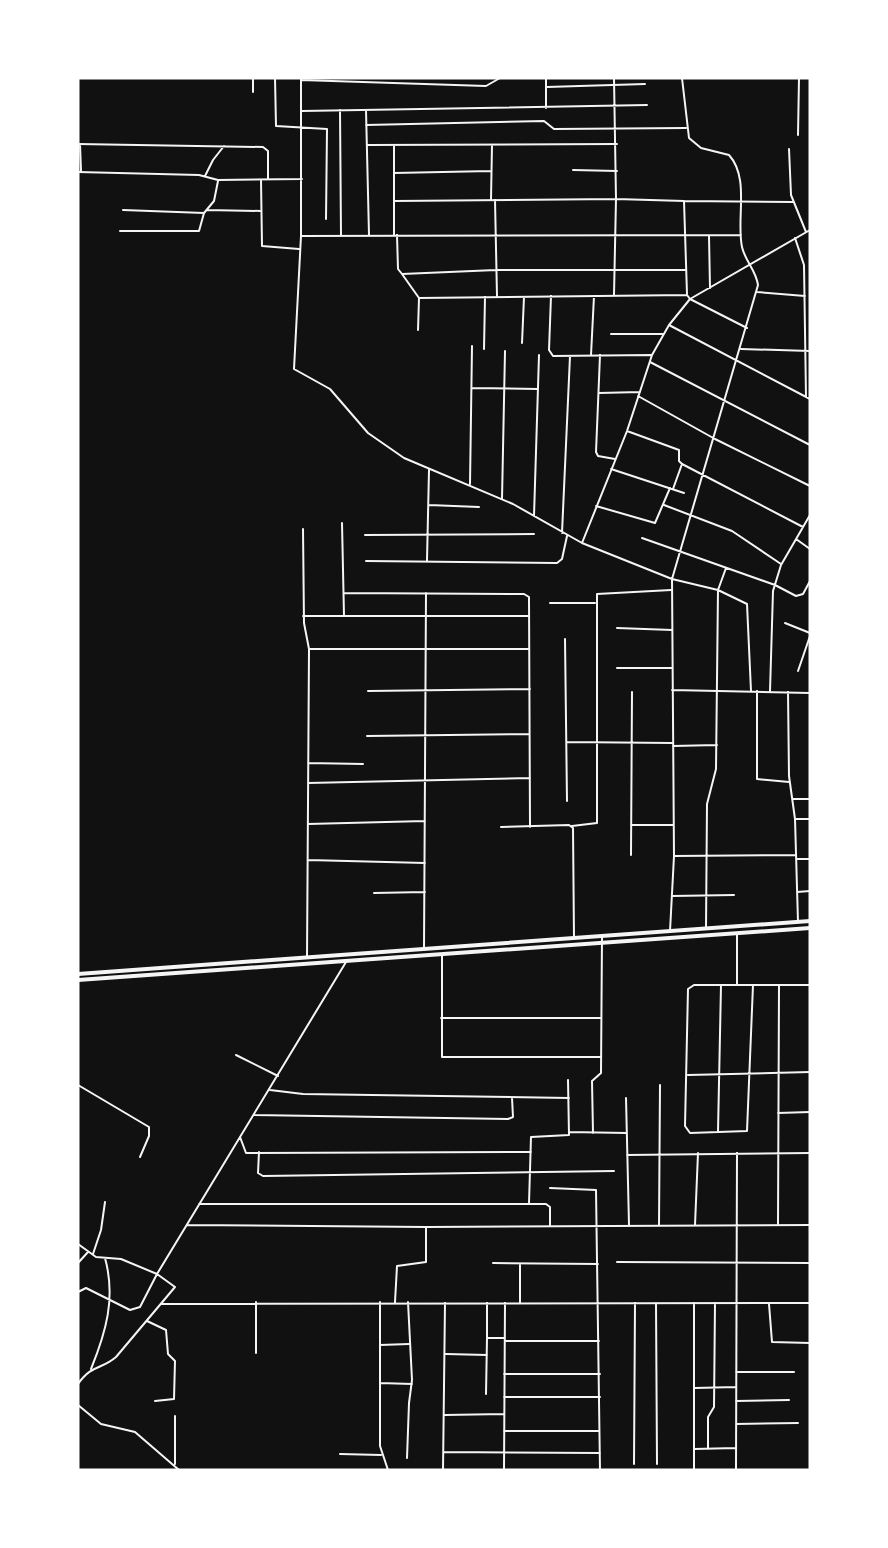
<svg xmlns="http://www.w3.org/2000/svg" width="888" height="1548" font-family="'Noto Sans',sans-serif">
<rect width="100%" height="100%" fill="#111"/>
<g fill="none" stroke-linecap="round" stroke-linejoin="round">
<!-- minor -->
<path stroke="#f5f5f5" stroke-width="2" d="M 275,78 L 276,126 L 327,129 L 326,219
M 301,78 L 301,236 L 294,369 L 330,389 L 368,433 L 404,458 L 513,504 L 582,543 L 672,579 L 718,590 L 747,604 L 751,691
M 546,78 L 546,108
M 614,78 L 616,199 L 684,201 L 687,294
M 301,80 L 486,86 L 500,78
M 547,87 L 645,84
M 253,92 L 253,78
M 340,110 L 341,236
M 366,110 L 369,235
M 302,111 L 647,105
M 366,125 L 544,121 L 554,129 L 686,128
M 798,135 L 799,78
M 78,144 L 263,147 L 268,151 L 268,178
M 80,144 L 81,171
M 367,145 L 617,144
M 789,149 L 791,195 L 806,232
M 573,170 L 617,171
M 78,172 L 199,175 L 218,180 L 302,179
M 394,173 L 491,171
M 205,176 L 213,160 L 224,146
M 261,180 L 262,246 L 299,249
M 491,199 L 492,145
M 495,200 L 497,296
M 394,201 L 616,199 L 614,295
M 684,201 L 793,202
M 123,210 L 204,213
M 207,210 L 261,211
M 120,231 L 199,231 L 204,213 L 214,201 L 218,181
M 394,235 L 394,145
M 397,235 L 398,269 L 402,274 L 496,270 L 685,270
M 301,236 L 741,235
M 709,236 L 710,288
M 795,238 L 804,265 L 806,397
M 402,274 L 419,298 L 418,330
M 757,292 L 805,296
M 551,296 L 549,350 L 553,356 L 651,355
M 419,298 L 687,295 L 690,299 L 747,328
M 669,325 L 810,399
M 611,334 L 663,334
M 522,343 L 524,297
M 484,349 L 485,297
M 741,349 L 810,351
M 591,355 L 594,296
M 600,355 L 596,452 L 598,456 L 615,459
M 650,362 L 810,445
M 472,388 L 538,389
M 599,393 L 640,392
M 638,396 L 715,439 L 810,486
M 627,431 L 679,450 L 679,461 L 682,464 L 803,527
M 611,469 L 684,493
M 470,484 L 472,346
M 673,489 L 682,464
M 502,499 L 505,351
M 429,505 L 479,507
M 664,505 L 732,531 L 781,564
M 596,506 L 655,523 L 670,488
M 534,516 L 539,355
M 342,523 L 344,616
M 303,529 L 304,623 L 309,649 L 307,958
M 562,533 L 570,356
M 365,535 L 534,534
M 642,538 L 775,585 L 796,596 L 803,594 L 810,581
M 796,539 L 810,549
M 582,543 L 627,431 L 652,355 L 669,325 L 690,299 L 810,230
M 427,560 L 429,470
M 366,561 L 557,563 L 562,559 L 567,536
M 344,593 L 524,594 L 529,597 L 530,827
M 550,603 L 595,603
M 303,616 L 529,616
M 785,623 L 810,633
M 617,628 L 672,630
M 565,639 L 567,801
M 309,649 L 528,649
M 617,668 L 672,668
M 798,671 L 810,636
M 672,690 L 810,693
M 368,691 L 530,689
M 757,691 L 757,779 L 789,782
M 770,691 L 773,591 L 781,565 L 810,515
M 788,692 L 789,776 L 795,819 L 798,922
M 367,736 L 529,734
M 567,742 L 672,743
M 673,746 L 717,745
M 308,763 L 363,764
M 308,783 L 530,778
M 792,799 L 810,799
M 795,819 L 810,819
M 308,824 L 425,821
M 631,825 L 673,825
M 572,826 L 597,823 L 597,594 L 671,590
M 501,827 L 569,825 L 573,828 L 574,938
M 631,855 L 632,692
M 674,856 L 796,855
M 796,859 L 810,859
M 308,860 L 425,863
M 797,892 L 810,891
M 374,893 L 425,892
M 672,896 L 734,895
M 706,928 L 707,804 L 716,769 L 718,590 L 726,568
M 670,931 L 674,856 L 672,579 L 758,285 C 756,270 745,261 742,247 C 736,219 750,178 729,155 L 701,148 L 689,138 L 682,78
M 737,934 L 737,985
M 424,950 L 426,593
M 442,956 L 442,1057 L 601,1057
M 753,985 L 747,1131 L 690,1133 L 685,1126 L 688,989 L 694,985 L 810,985
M 441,1018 L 600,1018
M 236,1055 L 278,1076
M 688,1075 L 810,1072
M 78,1085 L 149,1127 L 149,1136 L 140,1157
M 270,1090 L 303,1094 L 569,1098
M 626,1098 L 629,1225
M 778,1113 L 810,1112
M 254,1115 L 508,1119 L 513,1117 L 512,1098
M 569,1132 L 627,1133
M 718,1132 L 721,985
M 593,1133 L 592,1081 L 601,1073 L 602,936
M 240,1137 L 246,1153 L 531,1152
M 259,1152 L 258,1173 L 263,1176 L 614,1171
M 627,1155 L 810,1153
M 550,1188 L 596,1190 L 600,1470
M 529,1203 L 531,1137 L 569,1135 L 568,1080
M 199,1204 L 546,1204 L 550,1207 L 550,1226
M 187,1225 L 426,1227 L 426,1262 L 397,1266 L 395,1302
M 659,1225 L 660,1085
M 695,1225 L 698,1153
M 778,1225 L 779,985
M 426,1227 L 810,1225
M 78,1244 L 96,1257 L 121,1259 L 157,1274 L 175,1287 L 116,1357 C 101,1370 92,1364 78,1384
M 93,1254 L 101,1230 L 105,1202
M 617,1262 L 810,1263
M 78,1263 L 88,1252
M 493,1263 L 598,1264
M 78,1292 L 86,1288 L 130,1310 L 140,1307 L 157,1274 L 346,962
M 256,1302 L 256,1353
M 380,1302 L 380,1446 L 388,1470
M 487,1303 L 487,1338
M 520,1303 L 520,1264
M 656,1303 L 657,1464
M 161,1304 L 810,1303
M 769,1304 L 772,1342 L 810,1343
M 147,1321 L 166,1330 L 168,1354 L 175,1361 L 174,1399 L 155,1401
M 505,1341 L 599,1341
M 380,1345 L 409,1344
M 446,1354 L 487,1355
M 91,1369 C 106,1332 116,1298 105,1258
M 736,1372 L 794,1372
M 504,1374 L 600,1374
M 380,1383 L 412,1384
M 695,1388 L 736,1387
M 486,1394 L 487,1338 L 505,1338
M 504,1397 L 600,1397
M 736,1401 L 789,1400
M 78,1405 L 101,1424 L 135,1432 L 179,1470
M 445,1415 L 504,1414
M 736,1424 L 798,1423
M 504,1431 L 599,1431
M 694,1449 L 736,1448
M 708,1449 L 708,1417 L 714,1407 L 715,1303
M 444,1452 L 600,1453
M 340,1454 L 381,1455
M 407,1458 L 409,1403 L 412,1380 L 408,1302
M 175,1464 L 175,1416
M 634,1464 L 635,1303
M 443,1470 L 445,1303
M 504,1470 L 505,1303
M 694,1470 L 694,1303
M 736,1470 L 737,1153"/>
<!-- primary -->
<path stroke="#f5f5f5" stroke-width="4" d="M 78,974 L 810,921
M 78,980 L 810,928"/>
</g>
<!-- border -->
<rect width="888" height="1548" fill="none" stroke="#ffffff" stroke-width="159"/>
</svg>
